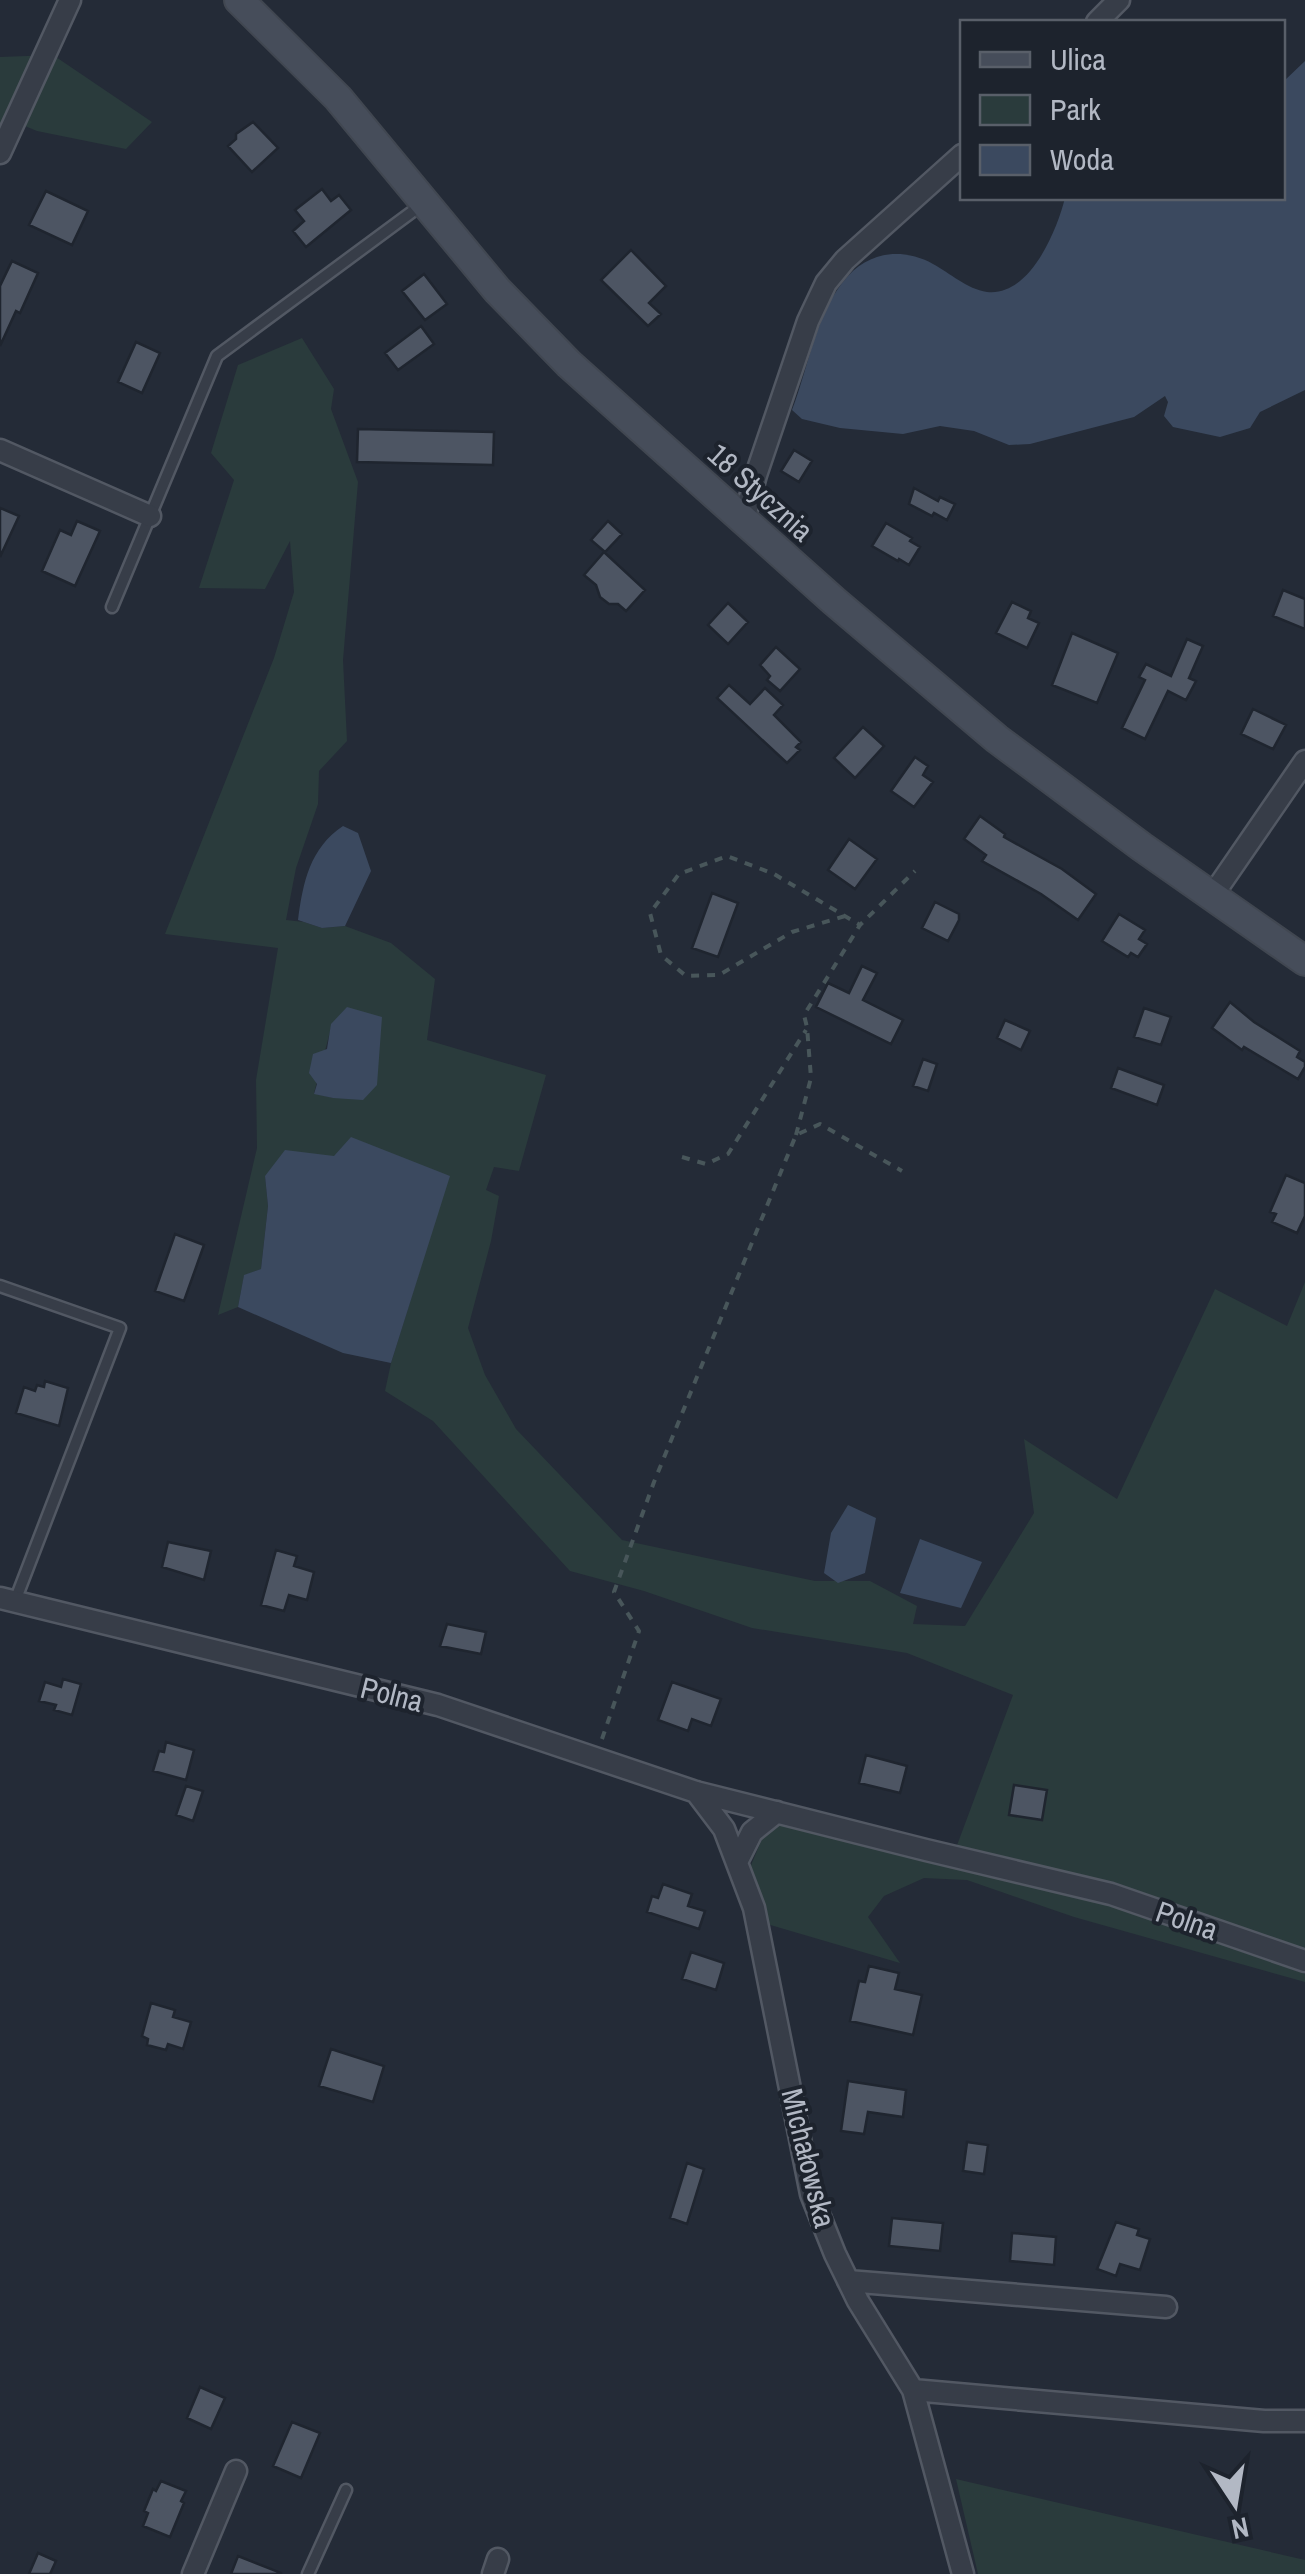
<svg xmlns="http://www.w3.org/2000/svg" width="1305" height="2574" font-family="'Archivo Narrow',sans-serif">
<rect width="100%" height="100%" fill="#242b37"/>
<!-- green -->
<path fill="#2a3b3c" fill-rule="evenodd" d="M 53,55 L 152,122 L 126,149 L 37,131 L 8,119 L 0,136 L 0,57 Z
M 302,338 L 334,389 L 331,409 L 358,482 L 343,660 L 347,741 L 319,771 L 318,804 L 296,868 L 286,920 L 304,922 L 322,928 L 345,926 L 391,943 L 435,979 L 427,1040 L 546,1075 L 519,1171 L 494,1167 L 486,1190 L 499,1196 L 491,1241 L 468,1328 L 485,1375 L 516,1429 L 622,1540 L 815,1581 L 870,1581 L 917,1606 L 913,1624 L 965,1626 L 1034,1513 L 1024,1439 L 1117,1499 L 1215,1289 L 1287,1326 L 1305,1282 L 1305,1953 L 956,1848 L 1013,1695 L 907,1653 L 752,1628 L 644,1591 L 570,1571 L 433,1421 L 385,1391 L 391,1363 L 449,1176 L 334,1156 L 265,1176 L 268,1206 L 261,1269 L 244,1276 L 238,1307 L 218,1315 L 257,1148 L 256,1080 L 278,948 L 165,934 L 274,658 L 294,592 L 290,541 L 265,589 L 199,588 L 234,480 L 211,453 L 238,365 ZM 332,1024 L 333,1098 L 314,1093 Z
M 784,1821 L 1107,1903 L 1305,1974 L 1305,1982 L 1074,1917 L 967,1880 L 924,1878 L 884,1896 L 868,1917 L 900,1963 L 767,1924 L 749,1870 L 764,1834 Z
M 956,2479 L 1305,2560 L 1305,2574 L 978,2574 Z"/>
<!-- water -->
<path fill="#3b495f" d="M 1305,61 L 1305,390 L 1260,412 L 1250,428 L 1220,437 L 1173,427 L 1164,416 L 1168,402 L 1165,396 L 1134,417 L 1030,444 L 1009,445 L 974,431 L 940,426 L 903,434 L 840,428 L 802,419 L 792,410 C 809,366 816,311 848,276 C 871,251 904,248 933,264 C 950,273 967,289 987,292 C 1030,297 1057,230 1065,198 L 1282,198 L 1283,82 Z
M 343,826 L 358,833 L 371,871 L 345,926 L 322,928 L 298,920 C 303,882 310,848 343,826 Z
M 347,1007 L 382,1017 L 377,1085 L 363,1100 L 333,1098 L 314,1094 L 317,1084 L 309,1073 L 313,1054 L 327,1049 L 331,1024 Z
M 351,1137 L 450,1176 L 391,1363 L 343,1353 L 238,1307 L 244,1275 L 261,1269 L 268,1206 L 265,1176 L 285,1150 L 334,1156 Z
M 848,1505 L 876,1518 L 865,1573 L 838,1583 L 824,1573 L 831,1533 Z
M 920,1539 L 982,1562 L 961,1608 L 900,1593 Z"/>
<!-- building -->
<path fill="#4d5563" stroke="#1f252f" stroke-width="2.5" d="M 253,122 L 278,148 L 252,172 L 228,146 L 236,139 L 236,134 Z
M 322,189 L 331,201 L 339,195 L 351,210 L 306,247 L 293,231 L 304,221 L 295,210 Z
M 46,191 L 88,211 L 72,245 L 29,225 Z
M 631,250 L 666,286 L 649,303 L 661,314 L 648,326 L 601,280 Z
M 12,261 L 38,273 L 20,313 L 16,311 L 0,346 L 0,286 Z
M 424,274 L 447,304 L 425,320 L 402,291 Z
M 421,326 L 434,344 L 398,370 L 385,353 Z
M 136,342 L 160,353 L 142,393 L 118,382 Z
M 358,429 L 494,432 L 493,465 L 357,462 Z
M 794,450 L 812,461 L 799,482 L 781,471 Z
M 914,488 L 938,501 L 940,497 L 955,504 L 947,520 L 934,513 L 932,516 L 909,504 Z
M 0,508 L 19,516 L 0,557 Z
M 77,521 L 100,531 L 75,586 L 42,571 L 60,530 L 71,535 Z
M 608,521 L 622,534 L 605,552 L 591,540 Z
M 886,523 L 912,538 L 910,541 L 920,547 L 909,565 L 899,559 L 898,561 L 872,546 Z
M 604,552 L 645,590 L 626,611 L 618,604 L 609,604 L 600,597 L 596,585 L 584,575 Z
M 1283,590 L 1305,599 L 1305,629 L 1273,616 Z
M 1012,602 L 1031,611 L 1028,618 L 1039,623 L 1027,648 L 996,633 Z
M 728,603 L 748,622 L 728,644 L 708,625 Z
M 1072,633 L 1118,653 L 1097,703 L 1052,685 Z
M 1187,639 L 1203,646 L 1189,678 L 1196,681 L 1186,700 L 1168,691 L 1145,739 L 1122,728 L 1145,680 L 1139,677 L 1146,664 L 1171,676 Z
M 776,647 L 800,669 L 780,691 L 767,680 L 770,676 L 760,665 Z
M 729,685 L 750,704 L 765,688 L 783,705 L 774,715 L 801,742 L 796,747 L 800,750 L 787,763 L 717,698 Z
M 1253,709 L 1286,725 L 1273,749 L 1241,734 Z
M 863,727 L 884,746 L 855,778 L 834,758 Z
M 915,757 L 928,766 L 923,775 L 933,782 L 914,807 L 891,791 Z
M 980,816 L 1005,834 L 1004,837 L 1062,869 L 1096,894 L 1078,920 L 1041,894 L 982,861 L 986,855 L 964,839 Z
M 849,839 L 877,859 L 855,889 L 828,870 Z
M 712,893 L 738,903 L 718,957 L 692,948 Z
M 935,902 L 959,914 L 959,920 L 948,941 L 922,928 Z
M 1119,914 L 1145,930 L 1139,939 L 1147,944 L 1138,957 L 1131,953 L 1128,957 L 1102,941 Z
M 862,966 L 877,973 L 863,1000 L 903,1020 L 891,1044 L 816,1007 L 828,983 L 849,993 Z
M 1230,1002 L 1254,1022 L 1300,1051 L 1297,1057 L 1305,1062 L 1305,1067 L 1298,1079 L 1244,1047 L 1242,1050 L 1212,1028 Z
M 1144,1008 L 1171,1017 L 1161,1045 L 1134,1037 Z
M 1005,1020 L 1030,1031 L 1021,1050 L 997,1038 Z
M 923,1059 L 937,1064 L 928,1091 L 913,1086 Z
M 1118,1068 L 1164,1085 L 1157,1105 L 1111,1088 Z
M 1286,1175 L 1305,1183 L 1305,1216 L 1297,1233 L 1272,1222 L 1276,1214 L 1270,1212 Z
M 175,1234 L 204,1245 L 184,1301 L 155,1291 Z
M 45,1381 L 68,1388 L 59,1426 L 16,1413 L 24,1387 L 35,1391 L 37,1385 L 44,1387 Z
M 168,1542 L 211,1551 L 204,1580 L 162,1567 Z
M 276,1550 L 297,1556 L 294,1566 L 314,1572 L 307,1600 L 289,1595 L 284,1611 L 261,1605 Z
M 447,1624 L 486,1632 L 481,1654 L 440,1646 Z
M 63,1679 L 81,1684 L 72,1715 L 54,1710 L 56,1705 L 39,1701 L 45,1682 L 61,1687 Z
M 672,1682 L 721,1699 L 711,1726 L 692,1719 L 688,1731 L 658,1720 Z
M 166,1742 L 194,1750 L 186,1780 L 153,1771 L 159,1751 L 164,1752 Z
M 866,1755 L 907,1766 L 900,1793 L 859,1783 Z
M 1014,1785 L 1047,1790 L 1042,1820 L 1009,1815 Z
M 186,1786 L 203,1791 L 193,1821 L 176,1815 Z
M 663,1884 L 692,1894 L 688,1906 L 705,1911 L 699,1929 L 647,1912 L 652,1896 L 658,1898 Z
M 691,1952 L 724,1963 L 716,1990 L 682,1979 Z
M 869,1966 L 899,1973 L 895,1989 L 922,1995 L 913,2035 L 850,2021 L 859,1981 L 865,1982 Z
M 151,2003 L 175,2010 L 173,2017 L 191,2022 L 183,2049 L 168,2044 L 166,2050 L 147,2045 L 148,2039 L 142,2036 Z
M 331,2049 L 384,2066 L 373,2102 L 319,2086 Z
M 848,2081 L 906,2090 L 903,2117 L 868,2112 L 864,2134 L 841,2131 Z
M 967,2142 L 988,2145 L 984,2174 L 963,2171 Z
M 687,2163 L 704,2169 L 687,2224 L 670,2218 Z
M 892,2218 L 943,2223 L 940,2251 L 889,2246 Z
M 1116,2222 L 1139,2229 L 1137,2235 L 1150,2239 L 1140,2270 L 1120,2264 L 1116,2276 L 1097,2269 Z
M 1012,2233 L 1056,2237 L 1054,2265 L 1010,2261 Z
M 200,2387 L 225,2398 L 211,2429 L 187,2418 Z
M 292,2422 L 320,2433 L 301,2478 L 273,2466 Z
M 161,2481 L 186,2491 L 181,2501 L 184,2503 L 170,2537 L 143,2526 L 148,2513 L 144,2511 L 153,2489 L 156,2491 Z
M 38,2553 L 56,2561 L 50,2574 L 29,2574 Z
M 238,2556 L 281,2573 L 281,2574 L 231,2574 Z"/>
<g fill="none" stroke-linecap="round" stroke-linejoin="round">
<defs>
<path id="lane" d="M 112,607 L 217,356 L 424,203
M 0,1286 L 120,1328 L 15,1601
M 308,2574 L 346,2490"/>
<path id="street" d="M 1097,22 L 1119,0
M 0,153 L 70,0
M 0,450 L 150,516
M 744,520 L 756,475 L 808,321 L 826,283 L 845,260 L 962,155
M 1212,896 L 1305,761
M 0,1598 L 438,1705 L 696,1792 L 926,1850 L 1111,1894 L 1305,1961
M 696,1792 L 724,1829 L 754,1908 L 811,2194 L 835,2254 L 858,2301 L 913,2390 L 963,2574
M 737,1862 L 752,1832 L 777,1812
M 848,2281 L 1166,2307
M 913,2390 L 1264,2421 L 1305,2421
M 193,2574 L 236,2471
M 493,2574 L 498,2559"/>
<path id="secondary" d="M 239,0 L 338,98 L 497,290 L 569,364 L 834,601 L 997,739 L 1142,847 L 1305,961"/>
</defs>
<!-- lane casing -->
<use href="#lane" stroke="#525863" stroke-width="15"/>
<!-- street casing -->
<use href="#street" stroke="#525863" stroke-width="25"/>
<!-- secondary casing -->
<use href="#secondary" stroke="#414751" stroke-width="32"/>
<!-- path -->
<path stroke="#48565a" stroke-width="4" stroke-dasharray="8 8" stroke-linecap="butt" d="M 845,916 L 792,932 L 719,975 L 686,976 L 661,955 L 650,913 L 679,874 L 727,856 L 774,874 L 860,925
M 796,1135 L 811,1078 L 807,1027 L 804,1015 L 860,925 L 915,871
M 682,1157 L 706,1164 L 728,1154 L 806,1030
M 602,1739 L 639,1631 L 614,1592 L 654,1482 L 796,1135 L 820,1124 L 902,1171"/>
<!-- lane -->
<use href="#lane" stroke="#373d48" stroke-width="10"/>
<!-- street -->
<use href="#street" stroke="#373d48" stroke-width="20"/>
<!-- secondary -->
<use href="#secondary" stroke="#464d5a" stroke-width="28"/>
</g>
<g text-anchor="middle" dominant-baseline="central" stroke-width="8" stroke-linejoin="round" paint-order="stroke">
<!-- street labels -->
<g font-size="30" fill="#b2b8c4" stroke="#1d232d">
<text transform="translate(761 492) rotate(42)">18 Stycznia</text>
<text transform="translate(392 1694) rotate(14)">Polna</text>
<text transform="translate(1187 1920) rotate(19)">Polna</text>
<text transform="translate(809 2158) rotate(76)">Michałowska</text>
</g>
</g>
<!-- legend -->
<rect x="960" y="20" width="325" height="180" fill="#1d232d" stroke="#595f69" stroke-width="2.5"/>
<rect x="980" y="52" width="50" height="15" fill="#464d5a" stroke="#595f69" stroke-width="2.5"/>
<text x="1050" y="70" font-size="30" fill="#b2b8c4">Ulica</text>
<rect x="980" y="95" width="50" height="30" fill="#2a3b3c" stroke="#595f69" stroke-width="2.5"/>
<text x="1050" y="120" font-size="30" fill="#b2b8c4">Park</text>
<rect x="980" y="145" width="50" height="30" fill="#3b495f" stroke="#595f69" stroke-width="2.5"/>
<text x="1050" y="170" font-size="30" fill="#b2b8c4">Woda</text>
<!-- north arrow -->
<g transform="translate(1235 2504) rotate(168)" stroke="#1d232d" stroke-width="8" paint-order="stroke">
<path d="M0-8L18 38L0 25L-18 38Z" fill="#b2b8c4"/>
<text y="-15" font-size="28" font-weight="bold" text-anchor="middle" fill="#b2b8c4">N</text>
</g>
</svg>
